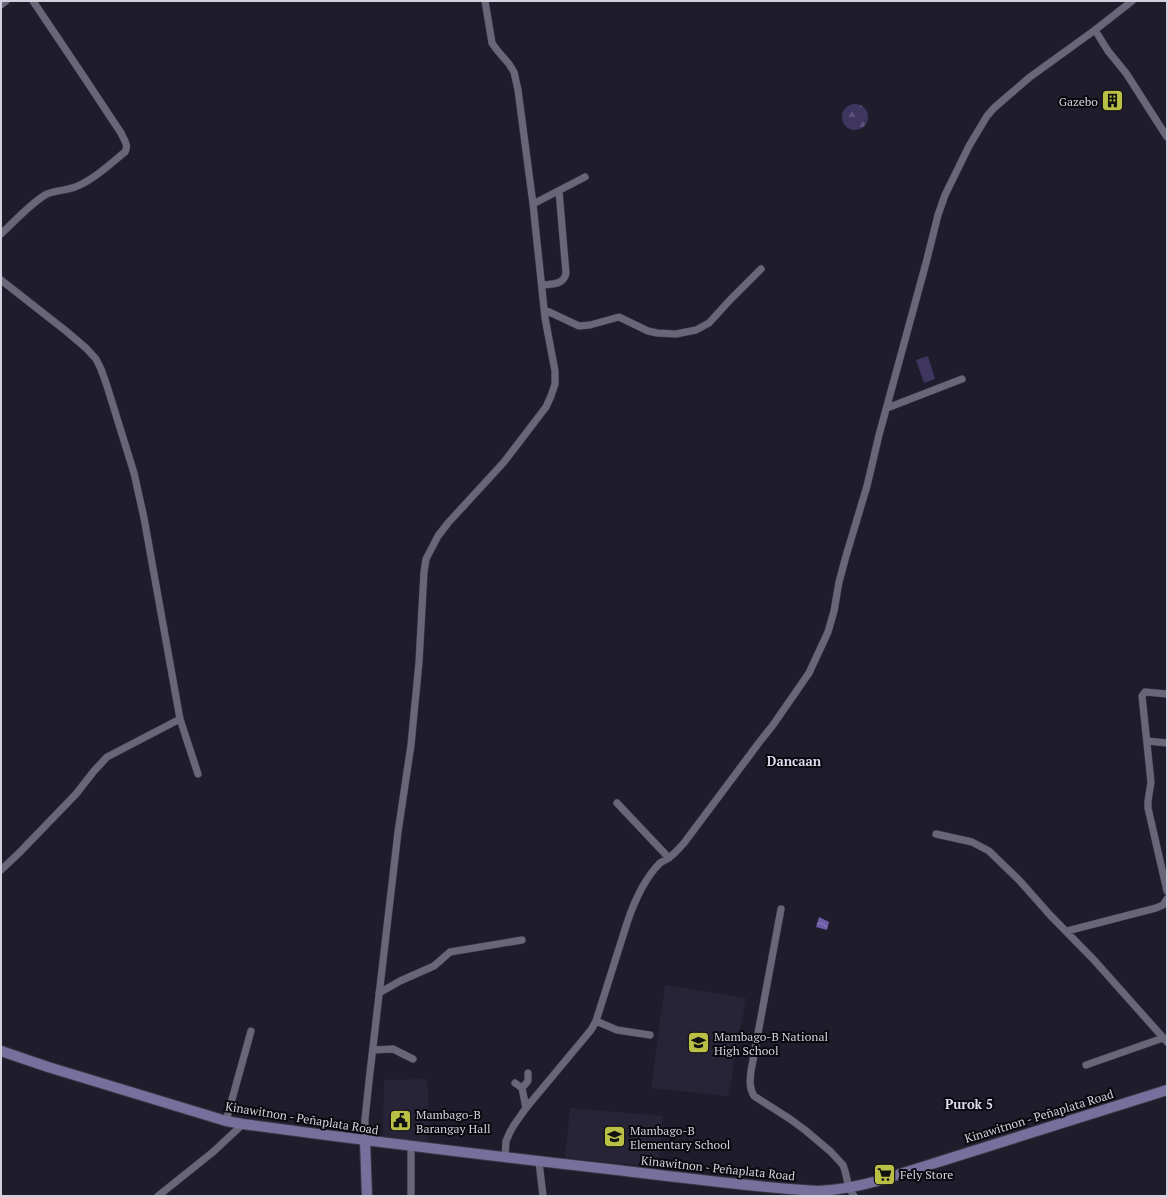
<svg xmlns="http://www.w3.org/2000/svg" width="1168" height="1197" font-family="'PT Serif',serif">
<defs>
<pattern id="forest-firs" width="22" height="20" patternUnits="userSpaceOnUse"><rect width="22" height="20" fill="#3f3660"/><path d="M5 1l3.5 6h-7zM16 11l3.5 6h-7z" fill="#5a5276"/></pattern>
<pattern id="water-waves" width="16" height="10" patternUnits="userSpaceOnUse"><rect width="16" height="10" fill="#6d5da6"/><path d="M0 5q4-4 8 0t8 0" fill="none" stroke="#887bb6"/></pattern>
</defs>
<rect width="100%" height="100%" fill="#1f1d2c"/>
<!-- built -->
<path fill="#282438" d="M 665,985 L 746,998 L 728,1096 L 651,1088 Z
M 427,1079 L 429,1113 L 428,1143 L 383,1139 L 384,1080 Z
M 570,1108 L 663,1116 L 658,1167 L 565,1158 Z"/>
<!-- forest -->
<path fill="url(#forest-firs)" d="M842 117a13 13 0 1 1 26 0a13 13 0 1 1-26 0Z"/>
<!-- park -->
<path fill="#3f3660" d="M 928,356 L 935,379 L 924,383 L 916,360 Z"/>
<!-- water -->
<path fill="url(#water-waves)" d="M 819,917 L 829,922 L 827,930 L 816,927 Z"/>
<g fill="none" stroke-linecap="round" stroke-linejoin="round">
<defs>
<path id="street" d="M 1,5 L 6,1
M 1095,30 L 1108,51 L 1126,73 L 1167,137
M 533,204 L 585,177
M 1,234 C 15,221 29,205 45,195 C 54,190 65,191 75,187 C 92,181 110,164 125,152 C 129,145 124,140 121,133 L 82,74 L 33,1
M 1,280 L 66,331 L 86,348 L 96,359 L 101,369 L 107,386 L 134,473 L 144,518 L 180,719 L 198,774
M 542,285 C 552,284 564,285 566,273 L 559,191
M 545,310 L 579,326 L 590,325 L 619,317 L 648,331 L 657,333 L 676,334 L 696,330 L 709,323 L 729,301 L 761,269
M 887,408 L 962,379
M 1167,694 L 1145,692 L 1142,696 L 1151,782 L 1148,801 L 1148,808 L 1167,891
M 1148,741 L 1167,743
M 617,803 L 669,858
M 936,834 L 972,842 L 989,851 L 1019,880 L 1050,915 L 1094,960 L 1167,1042
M 1,870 L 20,852 L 76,794 L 94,771 L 107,757 L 180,719
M 781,909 L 751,1071 C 750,1080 749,1088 754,1096 L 790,1119 L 805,1130 L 831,1152 L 843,1165 L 845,1171 L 849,1188 L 854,1196
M 1067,931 L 1156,908 L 1163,905 L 1167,899
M 379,993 L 400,981 L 434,966 L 450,952 L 522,940
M 596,1021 L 617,1030 L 650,1035
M 373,1050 L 393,1049 L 413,1059
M 1086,1065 L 1163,1038
M 515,1083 L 522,1088 L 526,1108
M 522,1088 L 528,1081 L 528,1073
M 226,1121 L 251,1031
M 365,1141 L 365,1119 L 369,1081 L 398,832 L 411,745 L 419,662 L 424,572 L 426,559 L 438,536 L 448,523 L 504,462 L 546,407 L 551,396 L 555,384 L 555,371 L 545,318 L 533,204 L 518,90 L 514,72 L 509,64 L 497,50 L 492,43 L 485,1
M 411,1147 L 411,1196
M 505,1158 L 506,1141 L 510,1132 L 514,1125 L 526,1108 L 591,1030 L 596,1021 L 627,923 C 634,902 644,879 660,863 C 663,861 666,860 668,858 C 674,855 679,848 684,843 L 761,740 L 773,725 L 809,673 L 828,632 L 834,611 L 839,582 L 846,556 L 867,486 L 879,435 L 926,263 L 938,215 L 945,195 L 969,146 L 987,116 L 994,108 L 1002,101 L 1030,77 L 1095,30 L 1132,1
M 539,1162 L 543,1196
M 158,1196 L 213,1152 L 243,1124"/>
<path id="secondary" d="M 1,1051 L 48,1067 L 226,1121 L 243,1124 C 368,1141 492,1156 617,1170 C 684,1178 751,1187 818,1191 C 840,1190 860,1186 881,1180 L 1167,1090
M 365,1141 L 367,1196"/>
</defs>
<!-- street casing -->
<use href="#street" stroke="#393744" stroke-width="8"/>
<!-- secondary casing -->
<use href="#secondary" stroke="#393744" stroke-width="12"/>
<!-- street -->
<use href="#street" stroke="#686678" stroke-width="7"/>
<!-- secondary -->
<use href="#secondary" stroke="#78709c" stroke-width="10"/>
</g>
<!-- icons -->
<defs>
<symbol id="building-square" viewBox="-11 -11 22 22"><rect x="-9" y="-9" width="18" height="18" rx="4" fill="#bac045" stroke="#09080e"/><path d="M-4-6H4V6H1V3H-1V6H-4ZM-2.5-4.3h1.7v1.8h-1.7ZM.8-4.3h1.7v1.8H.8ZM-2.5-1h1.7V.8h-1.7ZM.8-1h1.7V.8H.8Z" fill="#111"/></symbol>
<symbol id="school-square" viewBox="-11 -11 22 22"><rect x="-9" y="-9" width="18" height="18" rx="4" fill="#bac045" stroke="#09080e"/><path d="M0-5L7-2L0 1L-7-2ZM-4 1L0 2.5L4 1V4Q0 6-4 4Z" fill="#111"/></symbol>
<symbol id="civic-square" viewBox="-11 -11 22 22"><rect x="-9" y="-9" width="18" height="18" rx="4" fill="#bac045" stroke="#09080e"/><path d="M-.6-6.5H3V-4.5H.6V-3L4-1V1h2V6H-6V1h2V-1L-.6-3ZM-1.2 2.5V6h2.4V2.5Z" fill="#111"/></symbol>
<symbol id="supermarket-square" viewBox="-11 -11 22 22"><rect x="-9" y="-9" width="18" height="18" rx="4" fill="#bac045" stroke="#09080e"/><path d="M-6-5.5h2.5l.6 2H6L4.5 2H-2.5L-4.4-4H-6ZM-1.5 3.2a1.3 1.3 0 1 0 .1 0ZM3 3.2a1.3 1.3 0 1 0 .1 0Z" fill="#111"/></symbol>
</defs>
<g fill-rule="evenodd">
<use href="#building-square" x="1100" y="88" width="25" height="25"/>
<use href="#school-square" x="686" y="1030" width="25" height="25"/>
<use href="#civic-square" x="388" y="1108" width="25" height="25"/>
<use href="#school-square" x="602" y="1124" width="25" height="25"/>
<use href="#supermarket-square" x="872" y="1162" width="25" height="25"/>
</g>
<g text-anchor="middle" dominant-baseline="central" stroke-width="4" stroke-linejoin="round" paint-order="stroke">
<!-- poi labels -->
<g font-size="12" fill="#d3d1dc" stroke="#09080e" text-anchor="start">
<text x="1098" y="101" text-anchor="end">Gazebo</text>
<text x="714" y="1036">Mambago-B National<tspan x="714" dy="14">High School</tspan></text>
<text x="416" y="1114">Mambago-B<tspan x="416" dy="14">Barangay Hall</tspan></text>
<text x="630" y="1130">Mambago-B<tspan x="630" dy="14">Elementary School</tspan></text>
<text x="900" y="1174">Fely Store</text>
</g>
<!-- street labels -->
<g font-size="12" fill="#d3d1dc" stroke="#09080e">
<text transform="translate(1039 1116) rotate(-17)">Kinawitnon - Peñaplata Road</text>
<text transform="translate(302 1118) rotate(9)">Kinawitnon - Peñaplata Road</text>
<text transform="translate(718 1168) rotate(6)">Kinawitnon - Peñaplata Road</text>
</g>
<!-- neighbourhood labels -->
<g font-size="13" font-weight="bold" fill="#dfdcf1" stroke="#09080e">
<text x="794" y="761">Dancaan</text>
<text x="969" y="1104">Purok 5</text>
</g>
</g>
<!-- border -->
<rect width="1168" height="1197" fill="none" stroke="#d3d1dc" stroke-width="4"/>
</svg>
